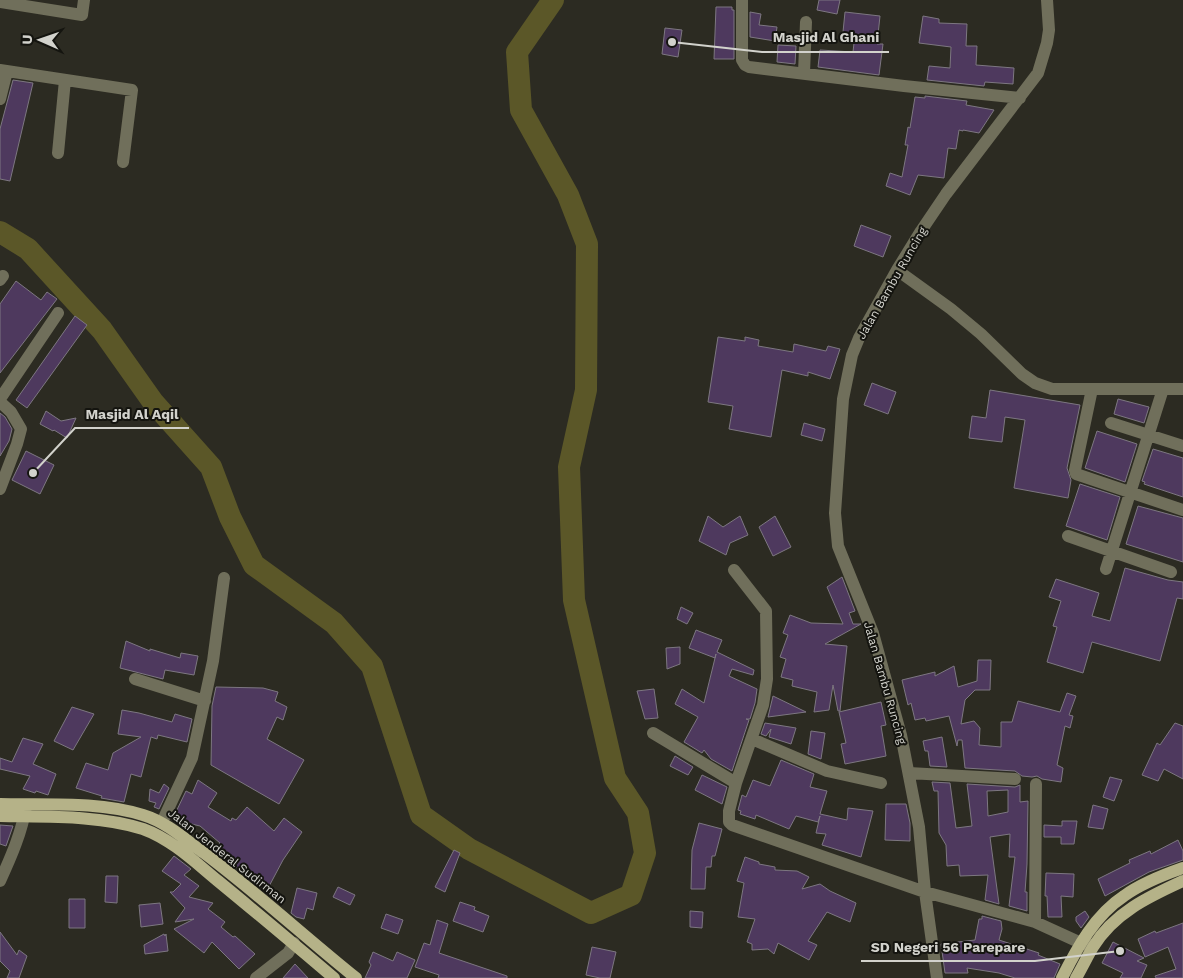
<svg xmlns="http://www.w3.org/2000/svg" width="1183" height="978" font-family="'Work Sans',sans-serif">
<rect width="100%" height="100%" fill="#2c2b22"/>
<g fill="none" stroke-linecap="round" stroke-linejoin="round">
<!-- river -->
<path stroke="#5b5728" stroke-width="22" d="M 0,232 L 28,249 L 102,330 L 153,402 L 211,467 L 230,517 L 254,565 L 334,623 L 372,666 L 421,815 L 469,849 L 591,913 L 631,895 L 645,853 L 638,813 L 615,778 L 574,600 L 569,467 L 586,390 L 587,244 L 568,195 L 521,110 L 517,52 L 553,0"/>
</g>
<!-- building -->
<path fill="#4e395e" stroke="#7d7781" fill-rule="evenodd" d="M 819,0 L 840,0 L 837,14 L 817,10 Z
M 716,7 L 732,7 L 732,10 L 734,10 L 734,59 L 714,59 Z
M 750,12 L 761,14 L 759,25 L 777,27 L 775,41 L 750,37 Z
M 845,12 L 880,16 L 877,44 L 883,44 L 879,75 L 818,67 L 820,50 L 853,52 L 855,34 L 843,32 Z
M 923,16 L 939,19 L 939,23 L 967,24 L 966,46 L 977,46 L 976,65 L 1014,68 L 1013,84 L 985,82 L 984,86 L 927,80 L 929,66 L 950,68 L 951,47 L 919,43 Z
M 665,28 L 682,30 L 678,57 L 662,54 Z
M 778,45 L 796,46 L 795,64 L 777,62 Z
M 13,80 L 33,83 L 10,181 L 0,179 L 0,129 Z
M 925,96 L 967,101 L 966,105 L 994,110 L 979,133 L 963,130 L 963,131 L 959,130 L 956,149 L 948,148 L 944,178 L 918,175 L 910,195 L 886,186 L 890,173 L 902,177 L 908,145 L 905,145 L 908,127 L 910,128 L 915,97 L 925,98 Z
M 861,225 L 891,236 L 883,257 L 854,246 Z
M 16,281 L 41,300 L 47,292 L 57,299 L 0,373 L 0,304 Z
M 75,316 L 87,325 L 27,408 L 16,400 Z
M 718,337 L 745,341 L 745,337 L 759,340 L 758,346 L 793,352 L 794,344 L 826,351 L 828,346 L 840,349 L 830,379 L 808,372 L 808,376 L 782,370 L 771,437 L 729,429 L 733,406 L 708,402 Z
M 872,383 L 896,392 L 888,414 L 864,405 Z
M 990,390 L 1080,405 L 1067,468 L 1071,480 L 1068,498 L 1014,488 L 1025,420 L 1005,417 L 1002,442 L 969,438 L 972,416 L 986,418 Z
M 1118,399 L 1149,407 L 1144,423 L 1114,414 Z
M 46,411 L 61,421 L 76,418 L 67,438 L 54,430 L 53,431 L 40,424 Z
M 0,413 L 5,417 L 12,429 L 9,441 L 0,456 Z
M 804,423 L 825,429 L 822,441 L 801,435 Z
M 1097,431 L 1137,444 L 1125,482 L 1085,468 Z
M 1153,449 L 1183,458 L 1183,497 L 1144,484 L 1145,482 L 1142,481 Z
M 26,451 L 54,465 L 40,494 L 12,480 Z
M 1080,484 L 1120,497 L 1107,540 L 1066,526 Z
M 1138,506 L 1183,518 L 1183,562 L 1126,544 Z
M 708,516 L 723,527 L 740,516 L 748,535 L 730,543 L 726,555 L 699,541 Z
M 775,516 L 791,547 L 773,556 L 759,527 Z
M 1125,568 L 1168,580 L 1183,582 L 1183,599 L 1177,598 L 1160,661 L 1092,642 L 1083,673 L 1047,662 L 1057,627 L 1053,626 L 1061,601 L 1049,597 L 1056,579 L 1099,593 L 1092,616 L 1110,621 Z
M 842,577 L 855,611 L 849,613 L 853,624 L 861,624 L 825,644 L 847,646 L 840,711 L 838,711 L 833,685 L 829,710 L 814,712 L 817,692 L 792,686 L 793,680 L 781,677 L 786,659 L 780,657 L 788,635 L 783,633 L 790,615 L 811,623 L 843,624 L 827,587 Z
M 681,607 L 693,613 L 687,624 L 677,619 Z
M 696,630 L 722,640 L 717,652 L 754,670 L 753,675 L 732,669 L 729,676 L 757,689 L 755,703 L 750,719 L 746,719 L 749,720 L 732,771 L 711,759 L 704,750 L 702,753 L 684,742 L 698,717 L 675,704 L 682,689 L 704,703 L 716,654 L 715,658 L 689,648 Z
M 126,641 L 150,651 L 150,649 L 180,658 L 181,653 L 198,656 L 194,675 L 165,670 L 163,679 L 120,668 Z
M 680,647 L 680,664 L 667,669 L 666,648 Z
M 978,660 L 991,660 L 990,690 L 975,690 L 965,700 L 961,724 L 974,721 L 980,728 L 979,745 L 1001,747 L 1001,722 L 1012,722 L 1018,701 L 1060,712 L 1067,693 L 1076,696 L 1069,715 L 1073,716 L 1070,728 L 1065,726 L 1057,765 L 1063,768 L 1061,782 L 1042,779 L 1037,776 L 1032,777 L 1022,776 L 1015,771 L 965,768 L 962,740 L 958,740 L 957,746 L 949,716 L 926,721 L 925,718 L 915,720 L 911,703 L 908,705 L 902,680 L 935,672 L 935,676 L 954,666 L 958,687 L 977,681 Z
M 216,687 L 263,688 L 278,692 L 275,701 L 287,707 L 283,720 L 277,717 L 267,739 L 304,760 L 279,804 L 211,765 L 212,706 Z
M 654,689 L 658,718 L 645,719 L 637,691 Z
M 773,696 L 806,712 L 768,717 Z
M 881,702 L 886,725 L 881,726 L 886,756 L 845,764 L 841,744 L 846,743 L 839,712 Z
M 72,707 L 94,714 L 73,750 L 54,741 Z
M 122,710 L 139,713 L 172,722 L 175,714 L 192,719 L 187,742 L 158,735 L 157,739 L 151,737 L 141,777 L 131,774 L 124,802 L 101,798 L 102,796 L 76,788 L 86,763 L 108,770 L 113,753 L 141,737 L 118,734 Z
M 765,723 L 796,728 L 791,744 L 769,737 L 771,729 L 766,736 L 761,734 Z
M 1175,723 L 1183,726 L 1183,779 L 1164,769 L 1158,781 L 1142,775 L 1157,743 L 1160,745 Z
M 811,731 L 825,733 L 821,759 L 808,754 Z
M 942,737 L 947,767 L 930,766 L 928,751 L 925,751 L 923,741 Z
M 23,738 L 43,744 L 33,764 L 56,774 L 48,795 L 36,791 L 35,793 L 23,789 L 30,776 L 0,769 L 0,758 L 12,762 Z
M 675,756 L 693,767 L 688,775 L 670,766 Z
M 781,760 L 814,774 L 810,787 L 827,791 L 820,814 L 847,820 L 848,808 L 873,811 L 861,857 L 822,845 L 826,834 L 816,833 L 820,816 L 818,822 L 796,816 L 789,829 L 756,815 L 755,819 L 740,814 L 741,811 L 738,810 L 742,795 L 746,797 L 753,780 L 770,786 Z
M 702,775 L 727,787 L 722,804 L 695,790 Z
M 1110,777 L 1122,780 L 1114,801 L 1103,797 Z
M 198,780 L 217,793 L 208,807 L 231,821 L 232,818 L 236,820 L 247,807 L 274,831 L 284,818 L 302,832 L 283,860 L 266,892 L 256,882 L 215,851 L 220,843 L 200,826 L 179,821 L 180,818 L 174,816 L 186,791 L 192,794 Z
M 932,782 L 950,783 L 956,828 L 972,826 L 967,784 L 1015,787 L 1020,785 L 1020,802 L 1028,801 L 1027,864 L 1025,892 L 1027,892 L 1027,911 L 1009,906 L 1015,857 L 1009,857 L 1010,834 L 990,837 L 999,904 L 985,900 L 988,875 L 960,876 L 959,865 L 947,866 L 946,845 L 939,833 L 938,791 L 934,791 ZM 1008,790 L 1008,812 L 988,816 L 987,791 Z
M 164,784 L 169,788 L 159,809 L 154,807 L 156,803 L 149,801 L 150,789 L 159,793 Z
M 886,804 L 906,804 L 910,823 L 910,841 L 885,840 Z
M 1093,805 L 1108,809 L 1103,829 L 1088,827 Z
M 1062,821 L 1077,821 L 1074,844 L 1061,844 L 1061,837 L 1044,837 L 1044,825 L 1062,826 Z
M 699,823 L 722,829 L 715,856 L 712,856 L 711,867 L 706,867 L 705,889 L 691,889 L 692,850 Z
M 0,825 L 13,826 L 6,846 L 0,844 Z
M 1178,840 L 1183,851 L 1183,860 L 1149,872 L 1105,896 L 1098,879 L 1130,863 L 1129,860 L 1150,851 L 1151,854 Z
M 454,850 L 460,853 L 445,892 L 435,887 Z
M 174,856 L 191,869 L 184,875 L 199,886 L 189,897 L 213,903 L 208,909 L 225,922 L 221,927 L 233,937 L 235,936 L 255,954 L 239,969 L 212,942 L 204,953 L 174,929 L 194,919 L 175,922 L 185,908 L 170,892 L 173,892 L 181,884 L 162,871 Z
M 745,857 L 759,862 L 759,864 L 775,867 L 775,870 L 797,871 L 809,877 L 802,889 L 820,884 L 830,891 L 856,903 L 850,922 L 827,912 L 808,941 L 817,945 L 809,960 L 778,943 L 774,954 L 768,949 L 752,950 L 752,944 L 747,942 L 755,919 L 738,917 L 744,883 L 737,881 Z
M 1046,873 L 1074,874 L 1073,897 L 1061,896 L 1062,917 L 1048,917 L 1047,896 L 1045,896 Z
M 106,876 L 118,876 L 117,903 L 105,902 Z
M 338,887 L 355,895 L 350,905 L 333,897 Z
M 297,888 L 317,893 L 313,910 L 307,908 L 304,919 L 296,917 L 291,913 Z
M 69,899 L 85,899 L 85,928 L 69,928 Z
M 460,902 L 475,907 L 474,910 L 489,916 L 483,932 L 453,921 Z
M 160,903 L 163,924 L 141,927 L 139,905 Z
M 690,911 L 703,912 L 702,928 L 690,927 Z
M 1085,911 L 1089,917 L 1081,928 L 1076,921 L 1076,917 Z
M 386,914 L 403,920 L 398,934 L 381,928 Z
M 982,916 L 1001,921 L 1002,929 L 999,940 L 1039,953 L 1038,955 L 1060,964 L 1054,978 L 1015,978 L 999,973 L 967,968 L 968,973 L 945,973 L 941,944 L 975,940 L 979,919 L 982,919 Z
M 437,920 L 448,924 L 439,953 L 507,976 L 507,978 L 438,978 L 439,975 L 415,967 L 424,943 L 430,945 Z
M 1183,923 L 1183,978 L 1156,978 L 1155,976 L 1176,969 L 1168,947 L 1145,957 L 1138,939 L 1155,931 L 1156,933 Z
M 0,932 L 17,955 L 19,950 L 27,956 L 19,978 L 7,978 L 10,971 L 0,961 Z
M 164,934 L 165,936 L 166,934 L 168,951 L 145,954 L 144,945 Z
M 1113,942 L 1144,958 L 1137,961 L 1147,965 L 1141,978 L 1120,978 L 1123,973 L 1102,963 Z
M 592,947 L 616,952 L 610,978 L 600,978 L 586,975 Z
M 373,952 L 393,961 L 397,952 L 415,960 L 407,978 L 365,978 L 371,965 L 369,962 Z
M 295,964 L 308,978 L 283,978 Z"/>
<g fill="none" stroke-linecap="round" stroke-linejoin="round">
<!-- minor -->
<path stroke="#706f5b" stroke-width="12" d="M 742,0 L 742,60 L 745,65 L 749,67 L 904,86 L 1020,98
M 0,2 L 82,15 L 84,0
M 0,70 L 132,90 L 123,162
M 804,73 L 806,22
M 0,99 L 7,71
M 58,153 L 65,80
M 897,270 L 951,309 L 981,334 L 1022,374 L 1035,383 L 1052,389 L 1183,389
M 0,280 L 3,276
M 1092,389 L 1075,470 L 1076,474 L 1183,510
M 0,399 L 58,313
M 0,402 L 11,412 L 21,429 L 17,444 L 0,489
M 1111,423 L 1183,446
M 1068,536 L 1171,572
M 1106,569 L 1163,389
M 734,570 L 766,611 L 767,679 L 763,705 L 736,783 L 729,811 L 729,822 L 732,825 L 925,892 L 1035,922 L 1081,943 L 1091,945
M 135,679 L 205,701
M 653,733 L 736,783
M 752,739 L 827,771 L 881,783
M 909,773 L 1015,779
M 162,822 L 192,758 L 213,661 L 224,578
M 0,881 C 11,857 22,832 26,806
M 1035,922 L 1036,784
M 256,978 L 288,953 L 294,943
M 937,978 L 925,892 L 919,827 L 901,735 L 873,633 L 838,546 L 835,513 L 843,399 L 852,355 L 859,338 L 897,270 L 921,231 L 946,194 L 1038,73 L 1047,43 L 1049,30 L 1047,0"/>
<!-- major -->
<path stroke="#b5b288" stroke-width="12" d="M 0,804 C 46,805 99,801 143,815 C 166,822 185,839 204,853 C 256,892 305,937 356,978
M 0,816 C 45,817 100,815 143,829 C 171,839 195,862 218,881 C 257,913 295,945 334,978
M 1062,978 C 1077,948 1095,915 1124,896 C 1142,883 1163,875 1183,868
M 1076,978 C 1082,968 1087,957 1093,947 C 1114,913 1148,897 1183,881"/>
</g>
<g text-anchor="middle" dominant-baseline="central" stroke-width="4" stroke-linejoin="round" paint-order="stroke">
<!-- street labels -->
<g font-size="12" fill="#d2d2cc" stroke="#14140f">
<text transform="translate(892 283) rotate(-60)">Jalan Bambu Runcing</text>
<text transform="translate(885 683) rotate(74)">Jalan Bambu Runcing</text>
<text transform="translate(227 856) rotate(38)">Jalan Jenderal Sudirman</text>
</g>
</g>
<!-- callouts -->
<path fill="none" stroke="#d2d2cc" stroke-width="2" d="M672 42L762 52H889M33 473L75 428H189M1120 951L1035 961H861"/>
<g fill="#d2d2cc" stroke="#14140f" stroke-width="2">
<circle cx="672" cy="42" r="5"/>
<circle cx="33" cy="473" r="5"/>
<circle cx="1120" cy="951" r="5"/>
</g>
<g font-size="14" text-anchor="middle" font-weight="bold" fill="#d2d2cc" stroke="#14140f" stroke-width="4" stroke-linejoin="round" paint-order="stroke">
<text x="826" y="42">Masjid Al Ghani</text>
<text x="132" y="419">Masjid Al Aqil</text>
<text x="948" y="952">SD Negeri 56 Parepare</text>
</g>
<!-- north arrow -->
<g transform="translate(40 40) rotate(272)" stroke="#14140f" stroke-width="4" paint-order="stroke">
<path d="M0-4L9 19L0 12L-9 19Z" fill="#d2d2cc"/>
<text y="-8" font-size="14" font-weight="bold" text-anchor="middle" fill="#d2d2cc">U</text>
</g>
</svg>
